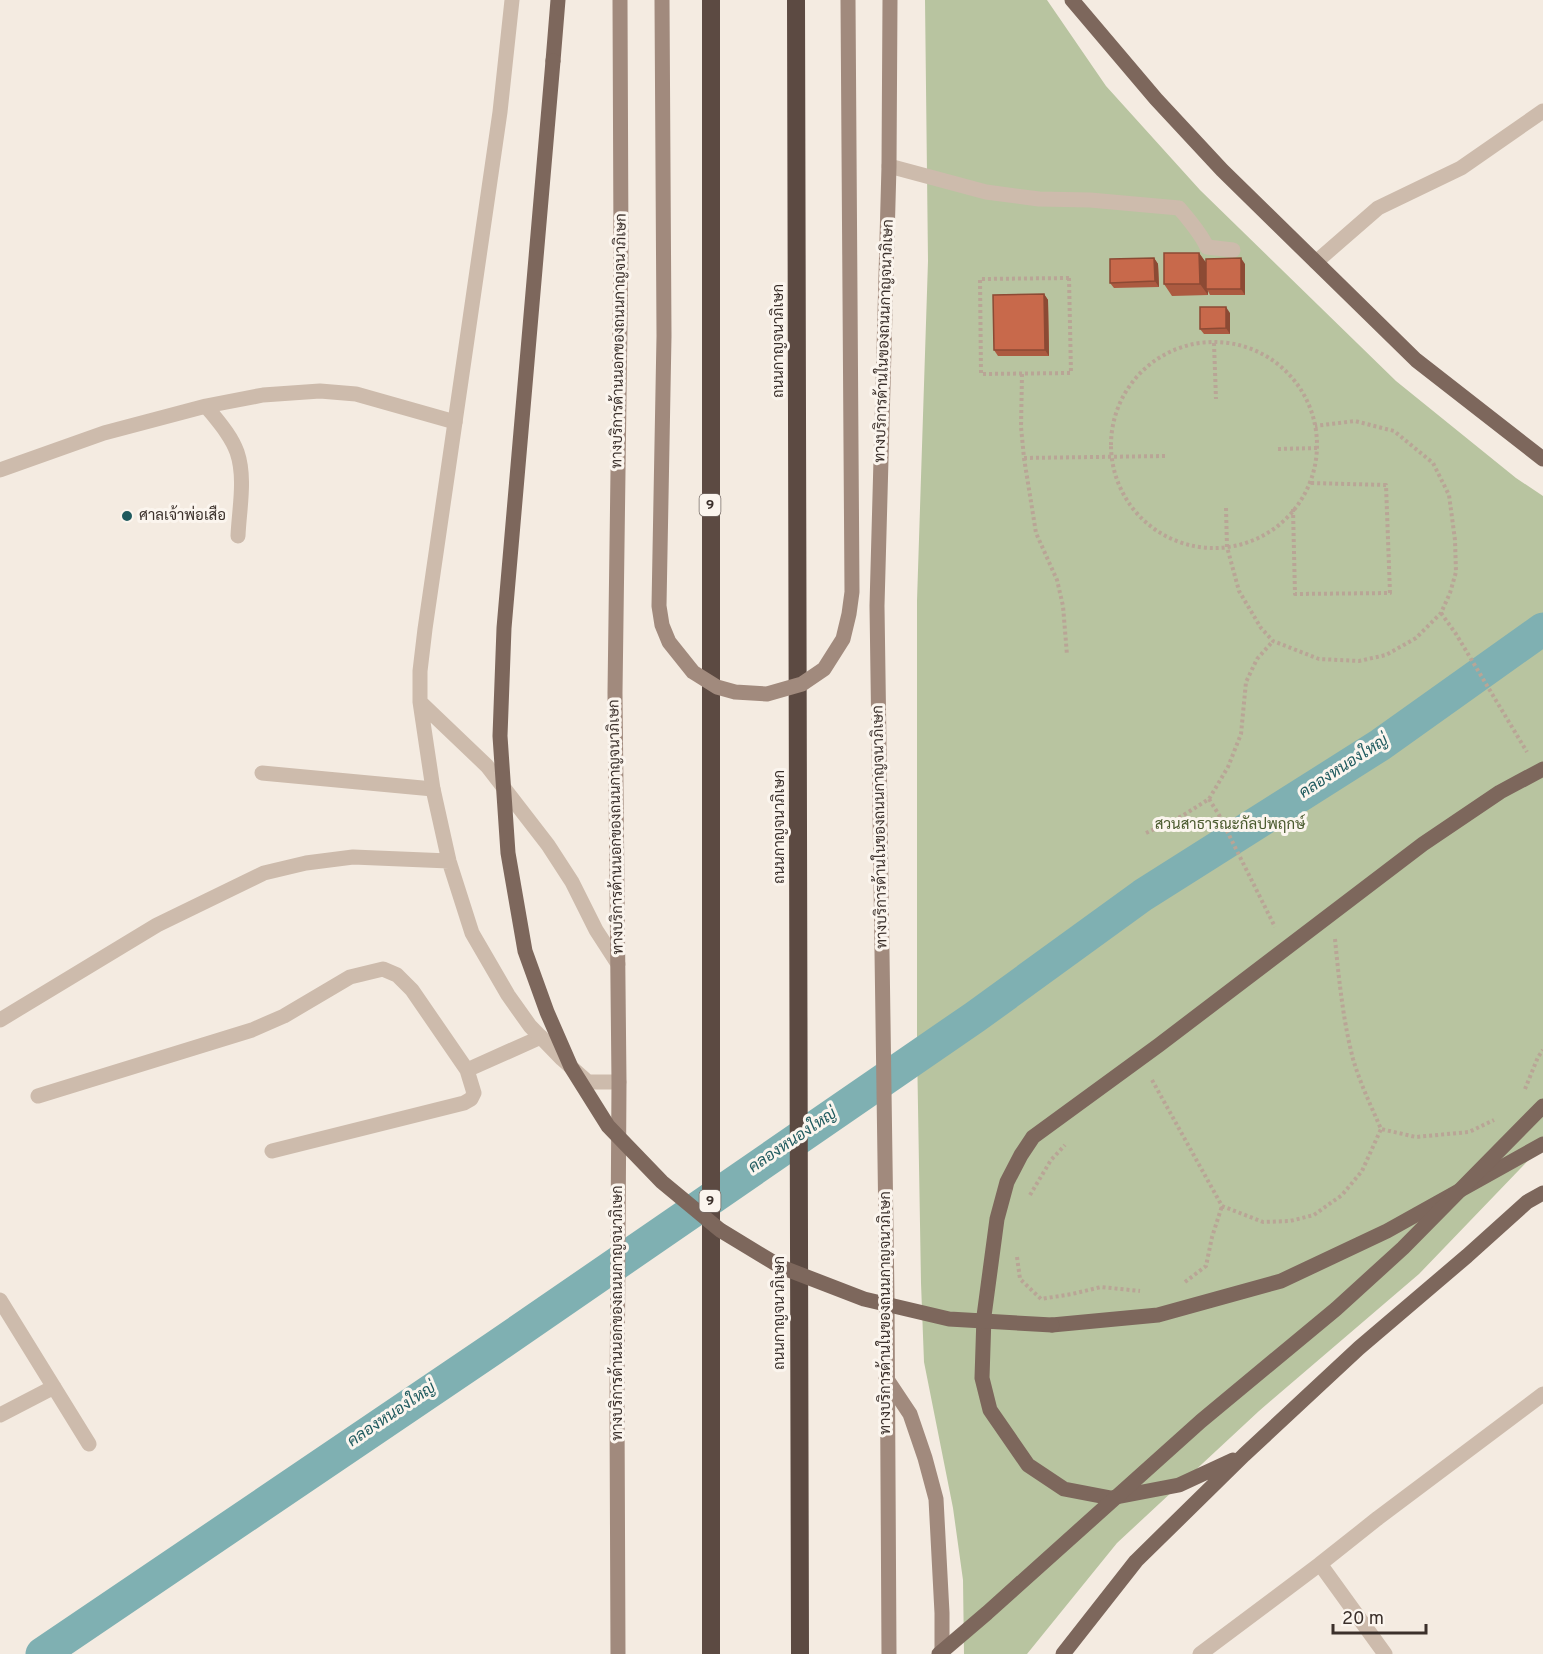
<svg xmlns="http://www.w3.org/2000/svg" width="1543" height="1654" font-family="Overpass,Sarabun,sans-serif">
<rect width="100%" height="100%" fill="#f4ebe1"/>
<!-- green -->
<path fill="#b8c4a0" d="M 925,0 L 1047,0 L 1106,86 L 1200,190 L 1396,381 L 1516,478 L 1543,496 L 1543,1145 L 1419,1274 L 1259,1411 L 1117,1543 L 1027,1654 L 964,1654 L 963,1580 L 953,1508 L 924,1362 L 921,1283 L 917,1048 L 917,601 L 928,261 Z"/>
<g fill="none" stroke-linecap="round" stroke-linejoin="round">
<!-- canal -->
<path stroke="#7fb0b2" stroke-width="33" d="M 42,1654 L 494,1348 L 975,1017 L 1143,895 L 1380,745 L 1543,629"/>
<!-- path -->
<path stroke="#b9a596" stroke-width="4" stroke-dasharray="3 3" stroke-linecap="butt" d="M 1069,278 L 1071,373 L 981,374 L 980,279 Z
M1111 445a103 103 0 1 1 206 0a103 103 0 1 1-206 0Z
M 1214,343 L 1216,399
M 1022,374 L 1021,427 L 1024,458 L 1036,533 L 1057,580 L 1063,606 L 1067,655
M 1278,449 L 1317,448
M 1024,458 L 1167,456
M 1226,508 L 1227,547 L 1239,591 L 1261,628 L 1273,641 L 1319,659 L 1359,661 L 1386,655 L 1416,638 L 1441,613 L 1450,593 L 1456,572 L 1455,540 L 1449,495 L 1433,463 L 1394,431 L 1355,421 L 1315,426
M 1293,509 L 1295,594 L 1390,593 L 1386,485 L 1310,483
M 1441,613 L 1456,634 L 1527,752
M 1209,799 L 1219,815 L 1275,927
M 1146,833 L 1182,816 L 1209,799 L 1228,767 L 1241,734 L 1246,682 L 1257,659 L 1273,641
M 1335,939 C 1339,980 1343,1020 1353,1059 C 1360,1083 1371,1106 1381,1129 L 1416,1137 L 1469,1132 L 1494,1120
M 1152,1080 L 1222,1206 L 1263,1222 L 1290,1221 L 1314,1215 L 1342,1195 L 1362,1171 L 1381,1129
M 1525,1089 L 1538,1057 L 1543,1050
M 1030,1195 L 1051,1160 L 1065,1145
M 1017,1257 L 1020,1279 L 1041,1299 L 1072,1294 L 1101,1287 L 1140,1291
M 1185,1282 L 1206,1266 L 1212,1237 L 1222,1206"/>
<!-- lane -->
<path stroke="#cdbbac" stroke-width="15" d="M 889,166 L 986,192 L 1039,199 L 1090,200 L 1179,208 C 1189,220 1200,232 1207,247 L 1233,250
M 1316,262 L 1378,208 L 1461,168 L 1543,111
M 206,406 C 217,420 231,435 237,452 C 246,478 239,510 238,536
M 0,470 L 104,433 L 206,406 L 263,395 L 320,391 L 356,394 L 455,422
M 262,773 L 433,789
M 38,1096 L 252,1030 L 284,1016 L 350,977 L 383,969 L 397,975 L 412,990 L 467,1070 L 541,1037
M 272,1151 L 464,1103 L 471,1099 L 474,1093 L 467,1070"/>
<!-- street -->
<path stroke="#cdbbac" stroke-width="15" d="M 512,0 L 500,112 L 425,629 L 420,671 L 420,702 L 433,789 L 449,861 L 472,933 L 508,995 L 530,1026 L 562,1059 L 588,1082 L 619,1082
M 420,702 L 487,766 L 548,845 L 572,882 L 596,930 L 618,964
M 0,1020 L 157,925 L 264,873 L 306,863 L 353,857 L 449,861
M 0,1300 L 89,1444
M 0,1415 L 54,1387
M 1200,1654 L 1320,1564
M 1385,1654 L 1320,1564 L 1378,1518 L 1543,1394"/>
<!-- secondary -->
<path stroke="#a18a7d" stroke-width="15" d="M 886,1378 L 910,1414 L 925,1458 L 936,1499 L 942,1613 L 942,1654
M 618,1654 L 617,1406 L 619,1082 L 615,693 L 621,250 L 620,0
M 889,1654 L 887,1298 L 877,606 L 889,166 L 890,0"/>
<!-- primary -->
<path stroke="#7d675c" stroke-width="15" d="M 1072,0 L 1156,99 L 1222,170 L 1416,360 L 1543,459
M 553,61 L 558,0
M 984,1316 L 982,1378 L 990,1410 L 1028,1465 L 1064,1489 L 1111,1498 L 1179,1485 L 1233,1460
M 1052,1325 L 1158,1315 L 1281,1281 L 1387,1231 L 1543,1144
M 1063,1654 L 1136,1561 L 1244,1455 L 1359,1348 L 1467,1256 L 1527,1202 L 1543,1193"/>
<!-- highway -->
<path stroke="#5c4a42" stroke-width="18" d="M 711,0 L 711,1654
M 796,0 L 800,1654"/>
<!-- secondary-bridge -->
<path stroke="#a18a7d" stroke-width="15" d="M 662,0 L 664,336 L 659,606 L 662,625 L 669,642 L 693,672 L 717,687 L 735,692 L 767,694 L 802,684 L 824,669 L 843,639 L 849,614 L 852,592 L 848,0"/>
<!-- primary-bridge -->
<path stroke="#7d675c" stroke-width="15" d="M 553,61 L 504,628 L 500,736 L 508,853 L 525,951 L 547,1012 L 571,1067 L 608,1126 L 662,1182 L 720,1230 L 781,1267 L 864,1299 L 949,1319 L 1052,1325
M 984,1316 L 997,1219 L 1007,1182 L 1021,1155 L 1033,1137 L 1159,1045 L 1423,844 L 1500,792 L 1543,769
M 939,1654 L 987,1613 L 1201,1421 L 1336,1309 L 1403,1248 L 1543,1106"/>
</g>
<!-- wall -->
<path fill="#ac5a40" d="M 1199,253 L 1206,263 L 1245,264 L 1245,295 L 1210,295 L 1208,291 L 1208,295 L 1172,296 L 1164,284 Z
M 1154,258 L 1158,264 L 1159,287 L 1114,288 L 1110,283 Z
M 1044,294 L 1048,300 L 1049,356 L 998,356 L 994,350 Z
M 1230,313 L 1230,334 L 1204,334 L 1200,329 Z"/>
<!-- shaded-wall -->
<path fill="#8c4a34" d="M 1199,253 L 1207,264 L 1206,289 L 1208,291 L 1208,295 L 1200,284 Z
M 1154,258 L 1158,264 L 1159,287 L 1155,281 Z
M 1241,258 L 1245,264 L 1245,295 L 1241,289 Z
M 1044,294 L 1048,300 L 1049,356 L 1045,350 Z
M 1226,307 L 1230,313 L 1230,334 L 1226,328 Z"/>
<!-- building -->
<path fill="#c8694b" stroke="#8c4a34" stroke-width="1.5" d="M 1164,253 L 1199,253 L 1200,284 L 1164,284 Z
M 1154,258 L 1155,281 L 1110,283 L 1110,259 Z
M 1241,258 L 1241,289 L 1206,289 L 1206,259 Z
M 1044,294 L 1045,350 L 994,350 L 993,295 Z
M 1200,307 L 1226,307 L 1226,328 L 1200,329 Z"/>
<!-- markers -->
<circle fill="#1f5a5e" stroke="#fbf5ee" stroke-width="2" cx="127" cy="516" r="6"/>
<g text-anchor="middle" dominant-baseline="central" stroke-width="6" stroke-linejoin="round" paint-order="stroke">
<!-- shield labels -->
<g fill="#fbf5ee" stroke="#756b66" stroke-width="1.5">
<rect x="699.5" y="494" width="21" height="22" rx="4.5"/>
<rect x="699.5" y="1190" width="21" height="22" rx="4.5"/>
</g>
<g font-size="14" font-weight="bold" fill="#3b302b">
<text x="710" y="505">9</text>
<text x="710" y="1201">9</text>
</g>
<!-- street labels -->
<g font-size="15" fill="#3b302b" stroke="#fbf5ee">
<text transform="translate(620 341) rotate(-89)">ทางบริการด้านนอกของถนนกาญจนาภิเษก</text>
<text transform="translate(779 341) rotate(-90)">ถนนกาญจนาภิเษก</text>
<text transform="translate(885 341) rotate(-88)">ทางบริการด้านในของถนนกาญจนาภิเษก</text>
<text transform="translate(617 827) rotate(-91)">ทางบริการด้านนอกของถนนกาญจนาภิเษก</text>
<text transform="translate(780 827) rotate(-90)">ถนนกาญจนาภิเษก</text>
<text transform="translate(881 827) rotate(-91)">ทางบริการด้านในของถนนกาญจนาภิเษก</text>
<text transform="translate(618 1313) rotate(-90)">ทางบริการด้านนอกของถนนกาญจนาภิเษก</text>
<text transform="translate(780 1313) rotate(-90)">ถนนกาญจนาภิเษก</text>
<text transform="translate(886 1313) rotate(-90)">ทางบริการด้านในของถนนกาญจนาภิเษก</text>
</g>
<!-- poi labels -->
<g font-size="15" fill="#3b302b" stroke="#fbf5ee" text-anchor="start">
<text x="139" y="516">ศาลเจ้าพ่อเสือ</text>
</g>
<!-- park labels -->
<g font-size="15" fill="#4a5a2e" stroke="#fbf5ee">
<text x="1230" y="825">สวนสาธารณะกัลปพฤกษ์</text>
</g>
<!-- water labels -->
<g font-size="16" font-style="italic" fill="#1f5a5e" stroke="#fbf5ee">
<text transform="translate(1344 767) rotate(-33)">คลองหนองใหญ่</text>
<text transform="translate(793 1141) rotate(-34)">คลองหนองใหญ่</text>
<text transform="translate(392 1415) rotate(-34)">คลองหนองใหญ่</text>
</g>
</g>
<!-- scale -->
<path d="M1333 1624v9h93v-9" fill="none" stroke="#3b302b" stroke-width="3"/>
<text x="1342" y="1624" font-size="18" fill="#3b302b" stroke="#fbf5ee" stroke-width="4.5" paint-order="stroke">20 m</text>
</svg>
